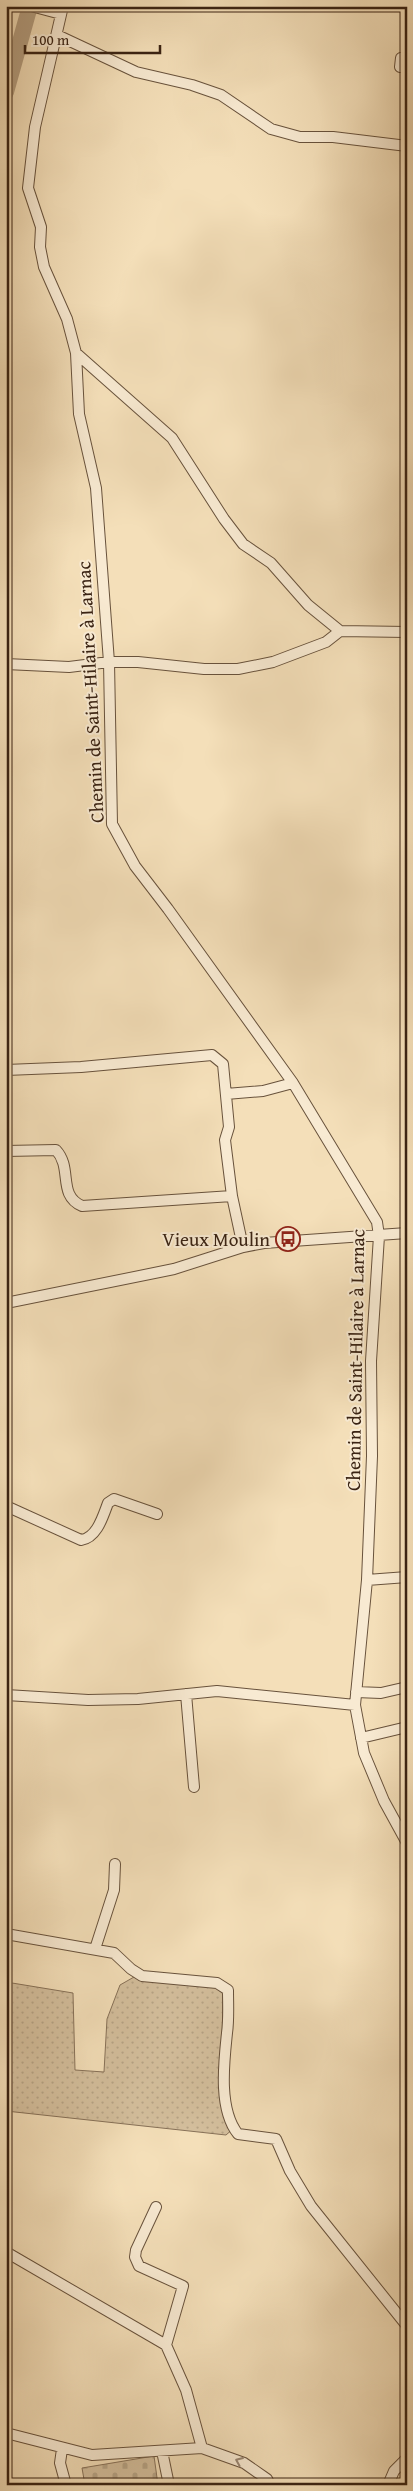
<svg xmlns="http://www.w3.org/2000/svg" width="413" height="2491" font-family="'Gentium Book Plus',serif">
<defs>
<pattern id="grass-dots" width="8" height="8" patternUnits="userSpaceOnUse" patternTransform="scale(1.25)"><rect width="8" height="8" fill="#d4bf9d"/><path d="M2 2h.1M6 6h.1" fill="none" stroke="#b7a486" stroke-width="1.8" stroke-linecap="round"/></pattern>
<pattern id="cemetery-stones" width="16" height="16" patternUnits="userSpaceOnUse" patternTransform="scale(1.25)"><rect width="16" height="16" fill="#d4bf9d"/><path d="M2 7V4a2 2 0 0 1 4 0v3zM10 15v-3a2 2 0 0 1 4 0v3z" fill="#b7a486"/></pattern>
</defs>
<rect width="100%" height="100%" fill="#f4dfb9"/>
<filter id="stains"><feTurbulence type="fractalNoise" baseFrequency=".004" numOctaves="4"/><feColorMatrix values="0 0 0 0 .2 0 0 0 0 .09 0 0 0 0 .02 0 0 0 .5 -.17"/></filter>
<radialGradient id="worn" r=".72"><stop offset=".6" stop-color="#630" stop-opacity="0"/><stop offset="1" stop-color="#630" stop-opacity=".3"/></radialGradient>
<!-- grass -->
<path fill="url(#grass-dots)" stroke="#877158" d="M 134,1977 L 212,1984 L 223,1994 L 221,2100 L 234,2128 L 226,2135 L 6,2111 L 6,1982 L 73,1993 L 75,2070 L 104,2072 L 107,2019 L 120,1985 Z"/>
<!-- cemetery -->
<path fill="url(#cemetery-stones)" stroke="#877158" d="M 154,2456 L 158,2485 L 85,2485 L 82,2468 Z"/>
<g fill="none" stroke-linecap="round" stroke-linejoin="round">
<!-- stream -->
<path stroke="#846d55" stroke-width="2.5" d="M 6,7 L 29,11"/>
<!-- river -->
<path stroke="#b59f81" stroke-width="16" d="M 6,92 L 30,6"/>
<defs>
<path id="minor" d="M 31,6 L 61,14
M 63,6 L 35,127 L 28,188 L 41,227 L 40,247 L 44,267 L 67,319 L 76,353 L 79,414 L 96,488 L 109,662 L 112,824 L 135,866 L 168,909 L 293,1083 L 377,1222 L 379,1236 L 371,1361 L 372,1456 L 367,1580 L 355,1705 L 364,1753 L 384,1801 L 407,1843
M 57,35 L 136,72 L 192,85 L 221,95 L 271,129 L 300,137 L 333,137 L 407,146
M 401,58 L 400,67 L 407,67
M 76,353 L 172,438 L 224,519 L 243,544 L 271,563 L 308,605 L 340,631
M 6,664 L 69,667 L 109,662 L 138,662 L 204,669 L 238,669 L 273,662 L 326,642 L 340,631 L 407,632
M 6,1070 L 81,1067 L 212,1055 L 223,1064 L 229,1127 L 225,1140 L 232,1196 L 243,1247
M 226,1094 L 263,1091 L 293,1083
M 6,1151 L 56,1150 C 73,1168 57,1195 82,1206 L 232,1196
M 6,1303 L 174,1269 L 243,1247 L 264,1243 L 407,1233
M 6,1506 L 81,1540 C 97,1538 103,1516 108,1503 L 114,1499 L 157,1514
M 367,1580 L 407,1577
M 356,1692 L 381,1693 L 407,1687
M 186,1694 L 194,1787
M 6,1695 L 88,1700 L 138,1699 L 217,1691 L 355,1705
M 361,1738 L 407,1727
M 6,1934 L 114,1953 L 131,1969 L 142,1976 L 217,1983 L 228,1990 C 228,2004 229,2019 227,2033 C 224,2062 218,2109 238,2134 L 276,2139 L 290,2171 L 311,2206 L 407,2326
M 95,1949 L 114,1890 L 115,1864
M 156,2207 L 136,2250 L 135,2257 L 139,2266 L 183,2286 L 166,2345
M 6,2252 L 166,2345 L 186,2390 L 202,2448
M 6,2433 L 92,2455 L 202,2448 L 244,2463 L 267,2479 L 270,2485
M 62,2449 L 60,2463 L 66,2485
M 162,2451 L 169,2485
M 388,2485 L 394,2471 L 407,2458"/>
</defs>
<!-- minor casing -->
<use href="#minor" stroke="#68523c" stroke-width="12"/>
<!-- minor -->
<use href="#minor" stroke="#f8ead2" stroke-width="10"/>
</g>
<!-- one-way arrows -->
<defs><path id="oneway-chevron" d="M-2-3.5L2.5 0L-2 3.5" fill="none" stroke-width="1.6" stroke-linecap="round" stroke-linejoin="round" transform="scale(1.25)"/></defs>
<use stroke="#998672" href="#oneway-chevron" transform="translate(239 2461) rotate(-157)"/>
<!-- icons -->
<defs>
<symbol id="bus-ring" viewBox="-11 -11 22 22"><circle r="9.5" fill="#f8ead2" stroke="#8f2418" stroke-width="1.5"/><path d="M-5-6H5V4H4V6H2V4H-2V6H-4V4H-5ZM-3.5-4V0h7V-4ZM-3.5 1.2v1.5H-2V1.2ZM2 1.2v1.5H3.5V1.2Z" fill="#8f2418"/></symbol>
</defs>
<g fill-rule="evenodd">
<use href="#bus-ring" x="274" y="1225" width="28" height="28"/>
</g>
<g text-anchor="middle" dominant-baseline="central" stroke-width="4" stroke-linejoin="round" paint-order="stroke">
<!-- street labels -->
<g font-size="19" fill="#3a2313" stroke="#f8ead2">
<text transform="translate(90 692) rotate(-93)">Chemin de Saint-Hilaire à Larnac</text>
<text transform="translate(355 1360) rotate(-89)">Chemin de Saint-Hilaire à Larnac</text>
</g>
<!-- poi labels -->
<g font-size="19" fill="#3a2313" stroke="#f8ead2" text-anchor="end">
<text x="270" y="1239">Vieux Moulin</text>
</g>
</g>
<!-- margin -->
<rect width="413" height="2491" fill="none" stroke="#f4dfb9" stroke-width="25"/>
<rect x="8" y="8" width="398" height="2476" fill="none" stroke="#3a2313" stroke-width="2.5"/>
<rect x="12" y="12" width="388" height="2466" fill="none" stroke="#3a2313"/>
<!-- scale -->
<path d="M25 45v8h135v-8" fill="none" stroke="#3a2313" stroke-width="2.5"/>
<text x="32" y="45" font-size="15" fill="#3a2313" stroke="#f8ead2" stroke-width="4" paint-order="stroke">100 m</text>
<rect width="100%" height="100%" filter="url(#stains)"/>
<rect width="100%" height="100%" fill="url(#worn)"/>
</svg>
